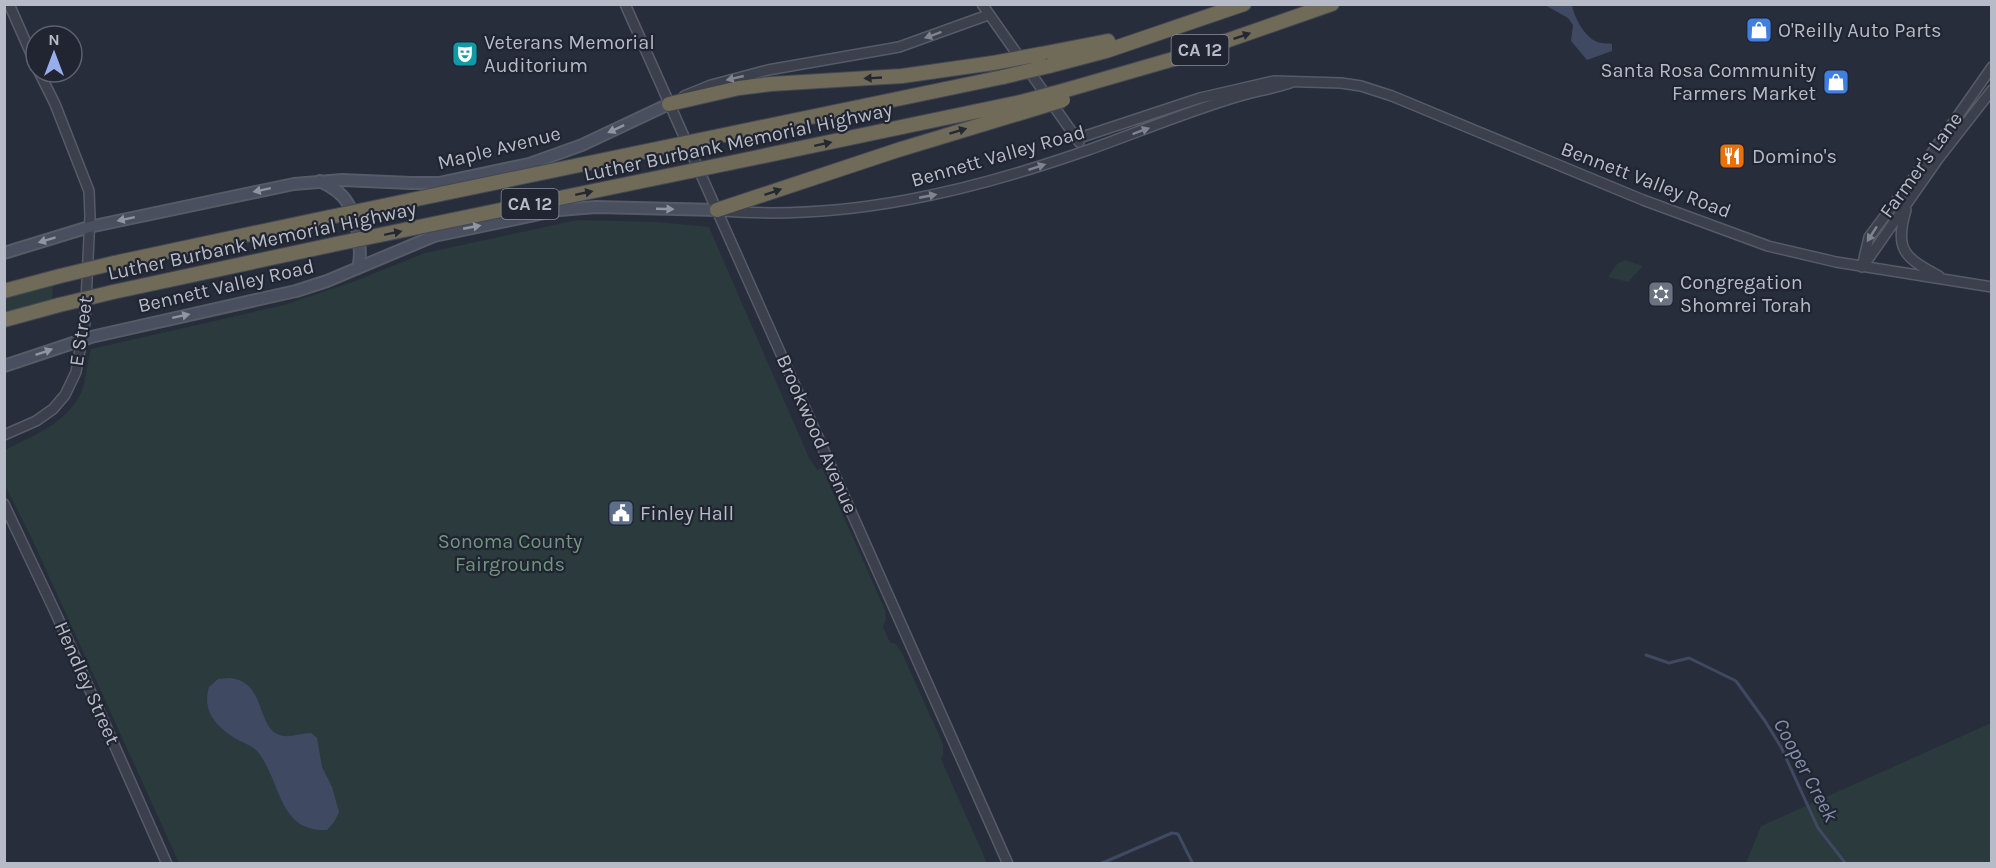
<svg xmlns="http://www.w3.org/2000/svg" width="1996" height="868" font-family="Karla,sans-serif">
<rect width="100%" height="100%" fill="#272d3b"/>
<!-- green -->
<path fill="#2a3a3d" d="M 577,220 L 658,222 L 709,227 L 809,458 L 817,470 L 822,468 L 885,610 L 886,619 L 883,627 L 890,642 L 896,644 L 902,653 L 943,744 L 943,754 L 941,759 L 987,863 L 179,863 L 32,539 L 5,485 L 5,450 C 32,436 65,424 80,395 C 86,382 87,363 91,349 L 284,305 L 350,283 L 425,253 Z
M 1625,260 L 1643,266 L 1628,282 L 1608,277 L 1617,264 Z
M 53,285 L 52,300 L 5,313 L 5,298 Z
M 1991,723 L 1991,863 L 1746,863 L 1761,826 Z"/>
<!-- water -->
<path fill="#3f4a62" d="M 1545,5 L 1572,5 C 1574,18 1587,42 1602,43 C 1606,44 1609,43 1612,44 L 1612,51 L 1587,60 L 1571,41 L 1573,25 L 1568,18 Z
M 230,678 C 268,682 255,731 283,736 C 292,737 302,733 311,733 L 317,738 L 322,767 L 332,787 L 339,812 L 334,822 L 327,830 C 277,833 281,777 256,750 C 252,746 246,744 240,741 C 219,729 201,713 209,687 L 218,679 Z"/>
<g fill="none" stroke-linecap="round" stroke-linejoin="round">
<!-- stream -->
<path stroke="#3f4a62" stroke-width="3" d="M 1646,655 L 1669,663 L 1689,658 L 1736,681 L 1765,721 L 1781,747 L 1818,828 L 1846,864
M 1100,864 L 1172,833 L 1178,834 L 1192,862"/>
<defs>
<path id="tertiary" d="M 9,4 L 36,65
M 625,4 L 1008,864
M 982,4 L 1079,142
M 684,96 L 711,85 L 768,70 L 899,47 L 988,15
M 1076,139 L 1200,98 L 1274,81 L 1341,83 L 1361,86 L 1392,96 L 1643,200 L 1768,246 L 1836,262 L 1992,287
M 1906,210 C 1894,250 1905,258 1939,276
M 723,211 C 848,221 971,191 1088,150 C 1136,133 1184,113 1233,98 C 1252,92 1272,89 1290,83
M 1864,265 L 1938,159 L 1992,90
M 1862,267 L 1869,237 L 1929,157 L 1992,67
M 4,435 L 36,421 L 53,409 L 65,395 L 76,372 L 85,323 L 90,216 L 89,191 L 55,104 L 39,72
M 4,504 L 57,616 L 167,864"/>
<path id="secondary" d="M 320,181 C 330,186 341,192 347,202 C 357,216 363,251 358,268
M 4,253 L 89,227 L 294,184 L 342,180 L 411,183 L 439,183 L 529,164 L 582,145 L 669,104
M 4,366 L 91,337 L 296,291 L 327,281 L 434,236 L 559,210 L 596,207 L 717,210"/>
<path id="motorway" d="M 1041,54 L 1108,41
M 1049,66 L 1106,51 L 1244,4
M 1066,90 L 1177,58 L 1332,4
M 669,104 L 739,88 L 771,84 L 902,76 L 993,63
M 719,136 L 1003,77
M 725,164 L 1021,102
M 717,210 L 898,150 L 1027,111
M 114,263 L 330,217
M 4,291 L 60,276
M 113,292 L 336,244
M 4,320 L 59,305"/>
</defs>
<!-- tertiary casing -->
<use href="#tertiary" stroke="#565b67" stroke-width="12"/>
<!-- secondary casing -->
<use href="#secondary" stroke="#565b67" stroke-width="14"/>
<!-- motorway casing -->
<use href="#motorway" stroke="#434854" stroke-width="16"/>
<!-- tertiary -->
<use href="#tertiary" stroke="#3b404c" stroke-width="9"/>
<!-- secondary -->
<use href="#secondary" stroke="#494f5e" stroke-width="10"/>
<!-- motorway -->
<use href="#motorway" stroke="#706a59" stroke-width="14"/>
<defs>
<path id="motorway-bridge" d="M 993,63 L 1041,54
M 1003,77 L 1049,66
M 1021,102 L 1066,90
M 1027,111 L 1063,100
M 330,217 L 719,136
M 336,244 L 725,164
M 60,276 L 114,263
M 59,305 L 113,292"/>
</defs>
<!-- motorway-bridge casing -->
<use href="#motorway-bridge" stroke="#434854" stroke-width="16" stroke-linecap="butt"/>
<!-- motorway-bridge -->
<use href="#motorway-bridge" stroke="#706a59" stroke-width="14"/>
</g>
<!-- one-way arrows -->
<defs><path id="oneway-solid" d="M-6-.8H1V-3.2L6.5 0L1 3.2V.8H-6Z" transform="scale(1.5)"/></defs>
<g fill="#7f8490">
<use href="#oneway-solid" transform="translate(933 35) rotate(160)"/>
<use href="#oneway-solid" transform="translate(735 78) rotate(167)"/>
<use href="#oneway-solid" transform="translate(1141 131) rotate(-20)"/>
<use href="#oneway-solid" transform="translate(1037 167) rotate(-18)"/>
<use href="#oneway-solid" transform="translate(928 196) rotate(-11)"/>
<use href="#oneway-solid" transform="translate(1872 234) rotate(123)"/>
</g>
<g fill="#242833">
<use href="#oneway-solid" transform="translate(1242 36) rotate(-19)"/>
<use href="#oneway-solid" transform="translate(873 78) rotate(177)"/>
<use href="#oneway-solid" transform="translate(958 131) rotate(-17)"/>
<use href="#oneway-solid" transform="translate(823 144) rotate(-12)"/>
<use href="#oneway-solid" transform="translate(773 192) rotate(-19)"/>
<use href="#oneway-solid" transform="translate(584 193) rotate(-12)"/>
<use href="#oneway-solid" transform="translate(393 233) rotate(-12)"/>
</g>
<g fill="#9095a2">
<use href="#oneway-solid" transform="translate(616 129) rotate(155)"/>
<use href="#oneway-solid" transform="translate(262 190) rotate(168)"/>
<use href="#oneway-solid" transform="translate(665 209) rotate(2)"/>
<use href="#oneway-solid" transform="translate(126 219) rotate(168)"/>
<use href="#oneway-solid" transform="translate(472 227) rotate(-11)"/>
<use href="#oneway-solid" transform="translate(47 240) rotate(163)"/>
<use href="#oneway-solid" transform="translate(181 316) rotate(-12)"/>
<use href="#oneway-solid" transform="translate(44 352) rotate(-19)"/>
</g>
<!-- icons -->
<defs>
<symbol id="shop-square" viewBox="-11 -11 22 22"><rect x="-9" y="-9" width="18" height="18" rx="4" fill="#3f7fe0" stroke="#202531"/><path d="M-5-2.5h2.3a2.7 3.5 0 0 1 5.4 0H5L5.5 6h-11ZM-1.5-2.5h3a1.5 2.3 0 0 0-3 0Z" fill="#fff"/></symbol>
<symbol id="theatre-square" viewBox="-11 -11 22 22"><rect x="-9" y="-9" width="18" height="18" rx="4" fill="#0f9aa8" stroke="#202531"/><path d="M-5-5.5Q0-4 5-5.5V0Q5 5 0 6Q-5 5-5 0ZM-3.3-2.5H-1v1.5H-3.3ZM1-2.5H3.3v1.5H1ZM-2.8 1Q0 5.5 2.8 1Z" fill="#fff"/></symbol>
<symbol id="restaurant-square" viewBox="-11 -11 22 22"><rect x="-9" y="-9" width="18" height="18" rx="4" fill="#e8710a" stroke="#202531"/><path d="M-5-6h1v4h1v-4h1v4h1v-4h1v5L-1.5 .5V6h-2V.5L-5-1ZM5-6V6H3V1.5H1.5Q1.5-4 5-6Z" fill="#fff"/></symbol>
<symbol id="synagogue-square" viewBox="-11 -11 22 22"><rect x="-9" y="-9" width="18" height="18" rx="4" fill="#6b7280" stroke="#202531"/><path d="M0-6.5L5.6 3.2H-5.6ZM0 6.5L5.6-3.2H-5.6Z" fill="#fff"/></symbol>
<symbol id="civic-square" viewBox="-11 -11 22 22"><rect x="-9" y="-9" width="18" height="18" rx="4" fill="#5c6f8a" stroke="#202531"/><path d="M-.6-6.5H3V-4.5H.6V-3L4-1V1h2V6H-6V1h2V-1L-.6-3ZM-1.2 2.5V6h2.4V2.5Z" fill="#fff"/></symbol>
</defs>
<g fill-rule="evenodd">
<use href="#shop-square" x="1744" y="15" width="30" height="30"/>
<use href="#theatre-square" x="450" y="39" width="30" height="30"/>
<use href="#shop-square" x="1821" y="67" width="30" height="30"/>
<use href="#restaurant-square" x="1717" y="141" width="30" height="30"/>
<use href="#synagogue-square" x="1646" y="279" width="30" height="30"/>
<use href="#civic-square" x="606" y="498" width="30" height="30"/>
</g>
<g text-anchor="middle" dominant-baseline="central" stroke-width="4.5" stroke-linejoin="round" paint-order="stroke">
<!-- shield labels -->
<g fill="#202531" stroke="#8a8e9a" stroke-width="1.5">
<rect x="1171.5" y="35" width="57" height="30" rx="4.5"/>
<rect x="501.5" y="189" width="57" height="30" rx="4.5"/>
</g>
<g font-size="18" font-weight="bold" fill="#b7bbc7">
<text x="1200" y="50">CA 12</text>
<text x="530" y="204">CA 12</text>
</g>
<!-- poi labels -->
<g font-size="20" fill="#b7bbc7" stroke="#202531" text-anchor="start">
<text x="1778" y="30">O'Reilly Auto Parts</text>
<text x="484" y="42">Veterans Memorial<tspan x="484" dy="23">Auditorium</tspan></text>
<text x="1816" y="70" text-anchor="end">Santa Rosa Community<tspan x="1816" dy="23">Farmers Market</tspan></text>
<text x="1752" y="156">Domino's</text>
<text x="1680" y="282">Congregation<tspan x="1680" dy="23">Shomrei Torah</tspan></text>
<text x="640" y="513">Finley Hall</text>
</g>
<!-- street labels -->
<g font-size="20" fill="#b7bbc7" stroke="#202531">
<text transform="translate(738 142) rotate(-12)">Luther Burbank Memorial Highway</text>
<text transform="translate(499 148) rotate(-14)">Maple Avenue</text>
<text transform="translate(998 156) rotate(-16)">Bennett Valley Road</text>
<text transform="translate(1921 165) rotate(-54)">Farmer's Lane</text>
<text transform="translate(1646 180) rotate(21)">Bennett Valley Road</text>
<text transform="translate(262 241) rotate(-12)">Luther Burbank Memorial Highway</text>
<text transform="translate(226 286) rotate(-13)">Bennett Valley Road</text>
<text transform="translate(81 331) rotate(-82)">E Street</text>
<text transform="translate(817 434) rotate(66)">Brookwood Avenue</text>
<text transform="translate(87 683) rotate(66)">Hendley Street</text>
</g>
<!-- park labels -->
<g font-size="20" fill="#71947e" stroke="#202531">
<text x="510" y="541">Sonoma County<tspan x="510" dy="23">Fairgrounds</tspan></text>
</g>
<!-- water labels -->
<g font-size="21" font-style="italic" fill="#828eaa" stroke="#202531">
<text transform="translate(1806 770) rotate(62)">Cooper Creek</text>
</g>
</g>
<!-- border -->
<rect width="1996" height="868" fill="none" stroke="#b7bbc7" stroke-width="12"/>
<!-- north arrow -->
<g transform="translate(54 54)"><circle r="28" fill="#202531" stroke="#5c616d" stroke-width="1.5"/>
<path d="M0-4.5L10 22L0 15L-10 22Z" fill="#98adeb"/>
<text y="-9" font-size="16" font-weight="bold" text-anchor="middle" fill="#b7bbc7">N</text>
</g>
</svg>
